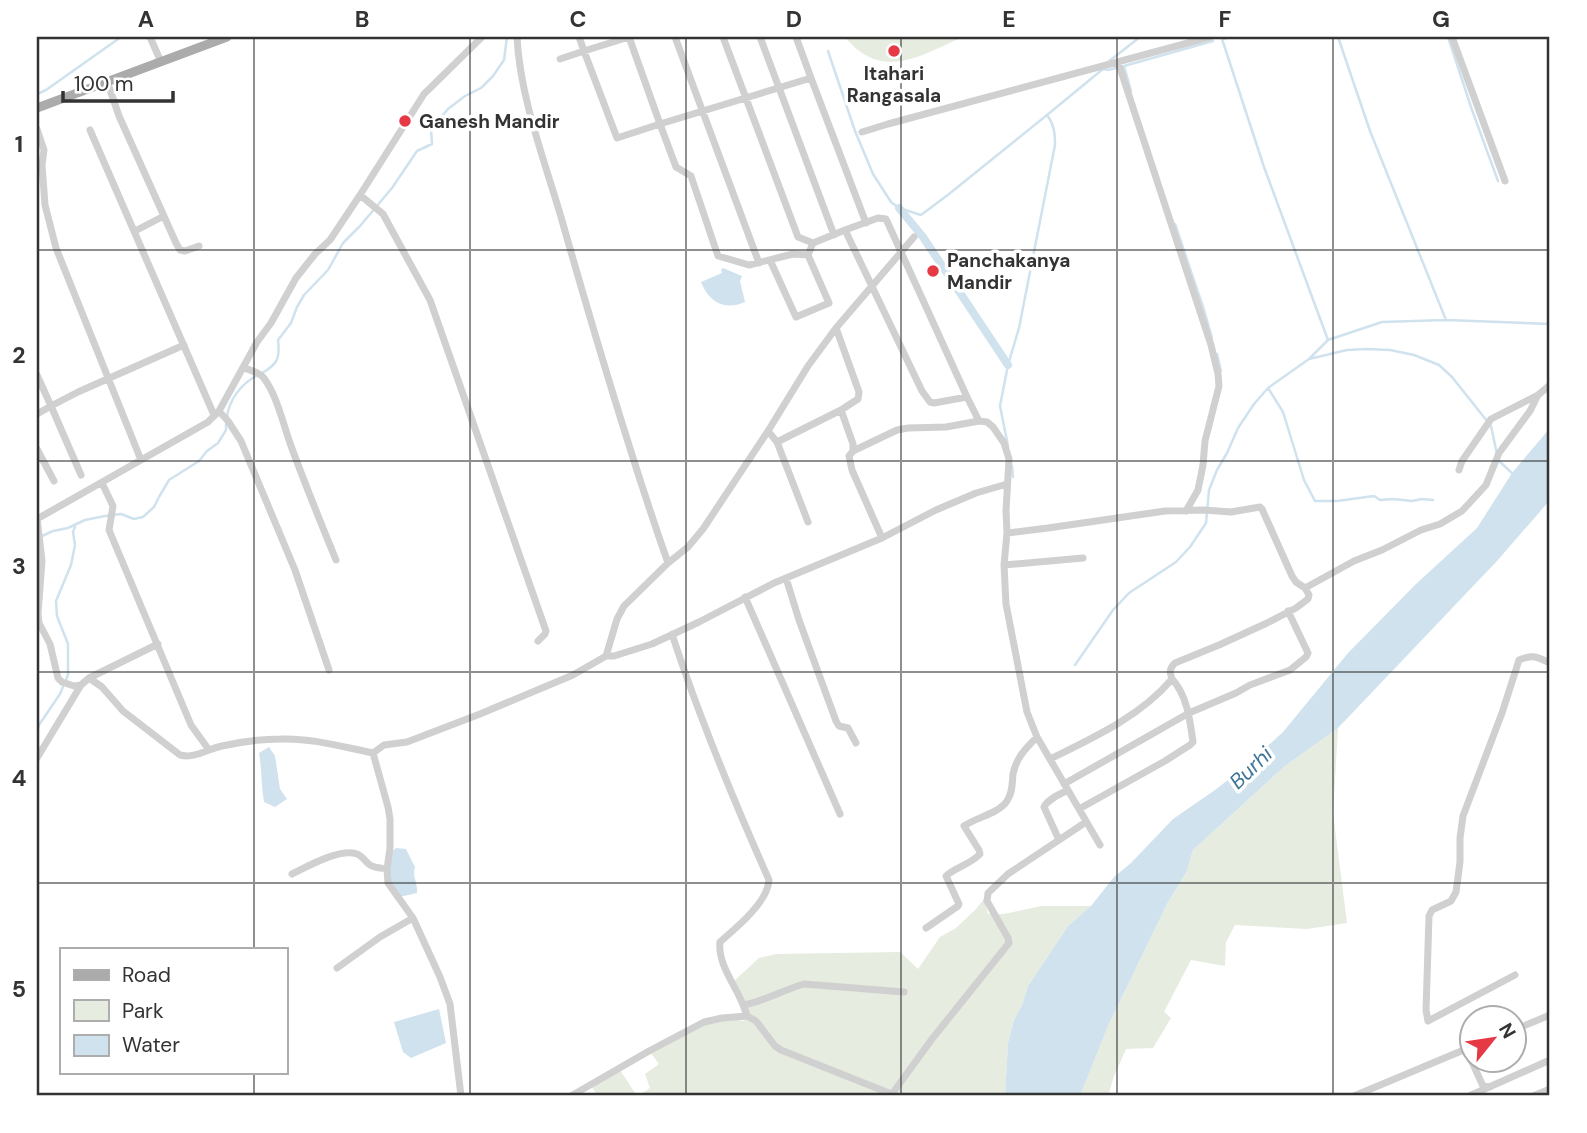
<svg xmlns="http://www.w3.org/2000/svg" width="1587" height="1133" font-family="'DM Sans',sans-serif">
<rect width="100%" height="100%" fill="#fff"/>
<path fill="#e6ecdf" d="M845,37H963C919,56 882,82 845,37Z
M1338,728L1333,813L1347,923L1307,929L1235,925L1226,942L1225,966L1191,960L1164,1012L1171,1018L1153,1048L1126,1049L1114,1076L1108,1096H1080L1108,1026L1167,904L1187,871L1193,850L1285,766Z
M984,899L988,914H1004L1041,906H1091L1068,926L1028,986L1022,1005L1014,1020L1008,1043L1005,1096H886L882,1094L880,1096H638L650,1088L645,1074L659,1064L650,1052C682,1034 705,1014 744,1021L733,982L759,958L776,954L900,952L918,969L940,937L956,928L976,909Z
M620,1070L637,1096H598L591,1086Z"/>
<path fill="#cfe2ee" d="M723,268L742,276L740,281L745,302C724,311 709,302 701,282L722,273L721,270Z
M1550,428V500L1497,561L1338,728L1285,766L1193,850L1187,871L1167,904L1108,1026L1080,1096H1005L1008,1043L1014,1020L1022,1005L1028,986L1068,926L1091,906L1114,877L1131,863L1173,819L1215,790L1246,766L1283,732L1348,653L1416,584L1477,528L1512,473Z
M269,747L275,756L280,789L287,799L275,807L264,802C261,785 262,769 259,753Z
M396,848L406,849L415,867C412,878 418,882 417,893L399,897C386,881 387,873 390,853Z
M439,1009L446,1043L411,1058L403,1052L394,1022Z"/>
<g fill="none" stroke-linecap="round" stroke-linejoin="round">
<path stroke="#cfe2ee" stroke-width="2.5" d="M1232,37L1222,39L1264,167L1328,340
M1338,37L1370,131L1446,320L1550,324
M1448,37L1472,110L1498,181
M828,51L855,131L873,174L891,202L899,208L921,215L949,194L1047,115
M1108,62L1140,37
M1131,91L1124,66L1213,41
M37,94L46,90L121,37
M1175,224L1204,310L1212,338
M1217,354L1221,371
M1310,358L1328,340L1382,322L1446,320
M262,373C278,364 280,358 278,340L291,323L297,307L304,295L328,270L343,243L360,226L392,188L417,151L432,144L431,129L448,109L465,96L481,88L493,76L504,60L507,37
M1268,388L1283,412L1304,480L1315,501H1337L1374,496L1380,500L1393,499L1412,501L1422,499L1433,500
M227,417C229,400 241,384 256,376
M1008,446L1000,406L1008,365L1019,328L1055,145C1055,133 1054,124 1047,115L1103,69L1108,70L1116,68
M1498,460L1514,475
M1012,466L1013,477
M42,536L53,531L68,528L85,520L105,516L121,514L134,519L143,517L154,507L159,497L169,480L199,461L207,451L218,443L226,430V424
M1075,665L1113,610L1129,593L1176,562L1190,547L1206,523L1209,490L1217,470L1227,453L1238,428L1254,404L1268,388L1309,359L1347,350L1366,349L1390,350L1414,355L1439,365L1452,377L1491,426L1497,454
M37,733L39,725L60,694L68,675V644L57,616L56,601L71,565L75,545L73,532L76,524"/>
<path stroke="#cfe2ee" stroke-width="8" d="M899,208L923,237L1008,365"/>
<path stroke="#d0d0d0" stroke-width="7" d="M150,37L161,62
M675,37L759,263
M723,37L798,237L813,243
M760,37L834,235
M796,37L811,78
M1452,37L1505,181
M560,59L584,51L617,138L660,124L629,37L584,51L579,37
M1118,62L1211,345L1218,374L1219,386L1205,441L1203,465L1198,490L1186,511
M107,81L119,116L176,243L180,250L185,251L199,246
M37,129L44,150L42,165L45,205L56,248L141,460
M90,130L214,415
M862,132L888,124L1210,37
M360,195L383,214L430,300L546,631L545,634L538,641
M878,218L886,219L967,397L934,403L930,402L922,391L845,230Z
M845,230L813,243L808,255L793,254L749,265L718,256L691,176L676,167L660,124L811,78L866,223
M135,231L164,216
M770,260L796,317L829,303L808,255
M836,328L859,392L858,399L841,410L853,444V451L849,456L852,470L882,538
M244,368C250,370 258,372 263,377C276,393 283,423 290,443C304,482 320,521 336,560
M37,375L51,406L78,392L184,345
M967,397L979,421L987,422L993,427L1004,443L1009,459L1006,511L1007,533L1004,565L1006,604L1027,712L1037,737L1100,845
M219,411L228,421L241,441L295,570L329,670
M37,414L51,406L81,475
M768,431L777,442L808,522
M777,442L841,410
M37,449L54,481
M853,451L897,430L908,428L946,427L979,421
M1459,470L1462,461L1491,419L1538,395
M102,483L113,506L109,530L191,725L209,750
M37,518L42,561L38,614L39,623L50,644L58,678L62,682L74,686L81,685L89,678L102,687L123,711L180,755C195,759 207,749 222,746C240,742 262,739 281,739C312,738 343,747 373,753
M37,519L208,422L219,411L257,342L271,323L296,278L315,254L330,240L360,195L424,94L482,37
M1007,533L1048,528L1165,511L1204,510L1231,512L1260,507L1262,509L1292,576L1296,582L1305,588
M668,563L688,547L703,529L768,431L808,366L836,328L914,237
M1004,565L1083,558
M786,578L799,620L836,721L839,726L848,728L856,743
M745,597L840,814
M672,634C699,717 733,799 769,880C768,902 736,928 720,942C717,967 741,991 747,1016
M606,656H614L652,644L699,622L774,583L882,538L936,510L976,493L1007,484
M89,678L158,644
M37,758L81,685
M1050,759C1093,738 1141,716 1172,679C1169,671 1170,668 1175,663L1219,645L1267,623L1296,608L1308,599L1309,595L1305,588L1354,561L1382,550L1421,530L1440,524L1462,511L1486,485L1499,453L1530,411L1538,395L1550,385
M1064,784L1189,713L1236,693L1250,685L1290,670L1306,657L1308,653L1288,611
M1079,809L1165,761L1190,745L1193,742C1190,720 1187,695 1172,679
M1059,840L1044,807C1048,799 1060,794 1068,790
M292,874C308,866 340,848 357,854C363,856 365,862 370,865C375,868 381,868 387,869
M926,928L958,906L959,904L946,876C956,867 971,864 980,854L979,850L964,826C977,817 998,814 1007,801C1013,792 1012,783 1013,774C1016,758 1026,748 1037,737
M337,968L380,937L413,918
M1515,975L1428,1021L1426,1010L1429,916L1432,910L1451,901L1456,892L1460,862V838L1463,816L1502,713L1519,660C1533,654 1537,657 1550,663
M744,1005C765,1001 783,990 804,984L904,992
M1514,1030L1550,1015
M892,1094L932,1039L1009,943L1008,938L987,901L988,893L1008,874L1086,822
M461,1096L450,1004L440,977L413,918L388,883L387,869L390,848V819L388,807L373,753L384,745L407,742L480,714L573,675L606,656L617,619L624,606L668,563C628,449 594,333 561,217C544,159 520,97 517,37
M571,1096L649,1051L704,1022L722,1018L747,1016L756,1021L775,1046L781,1050L894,1095
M1354,1096L1466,1049L1483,1086L1490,1087
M1469,1096L1550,1060
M1533,1096L1550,1089"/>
<path stroke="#ababab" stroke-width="9" d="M37,108L227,37"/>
</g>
<path fill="none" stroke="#333" stroke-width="2" stroke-opacity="0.55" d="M254,37V949M470,37V1096M686,37V1096M901,37V1096M1117,37V1096M1333,37V1096M37,250H1550M37,461H1550M37,672H1550M37,883H1550M254,1072V1096"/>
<g fill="#e63946" stroke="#fff" stroke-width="2.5">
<circle cx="894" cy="51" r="7"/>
<circle cx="405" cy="121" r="7"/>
<circle cx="933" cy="271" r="7"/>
</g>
<g text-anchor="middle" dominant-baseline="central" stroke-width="7" stroke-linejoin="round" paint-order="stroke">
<g font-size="19" font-weight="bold" fill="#333" stroke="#fff" text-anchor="start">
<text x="894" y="73" text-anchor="middle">Itahari<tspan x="894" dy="22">Rangasala</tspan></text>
<text x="419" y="121">Ganesh Mandir</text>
<text x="947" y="260">Panchakanya<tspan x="947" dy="22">Mandir</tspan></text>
</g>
<g font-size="21" font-style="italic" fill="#3f7597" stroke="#fff">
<text transform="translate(1251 768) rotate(-44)">Burhi</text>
</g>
</g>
<rect width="1587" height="1133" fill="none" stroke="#ffffff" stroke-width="77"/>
<rect x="60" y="948" width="228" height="126" fill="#ffffff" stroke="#adadad" stroke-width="2"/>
<rect x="74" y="970" width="35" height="10" fill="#ababab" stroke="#adadad" stroke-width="2"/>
<text x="122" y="982" font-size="21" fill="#333333">Road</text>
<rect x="74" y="1000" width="35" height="21" fill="#e6ecdf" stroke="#adadad" stroke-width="2"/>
<text x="122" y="1018" font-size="21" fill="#333333">Park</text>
<rect x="74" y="1035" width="35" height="21" fill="#cfe2ee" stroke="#adadad" stroke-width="2"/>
<text x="122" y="1052" font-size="21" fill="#333333">Water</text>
<g transform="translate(1493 1039) rotate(60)"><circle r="33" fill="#ffffff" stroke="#adadad" stroke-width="2"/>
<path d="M0-5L12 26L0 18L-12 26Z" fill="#e63946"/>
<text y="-10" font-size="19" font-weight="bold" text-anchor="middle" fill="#333333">N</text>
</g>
<path d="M63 91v10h110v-10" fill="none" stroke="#333333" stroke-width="3.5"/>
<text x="74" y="91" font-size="21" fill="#333333" stroke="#ffffff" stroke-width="5" paint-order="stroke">100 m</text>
<rect x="38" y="38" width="1510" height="1056" fill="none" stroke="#333" stroke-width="2.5"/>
<g font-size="23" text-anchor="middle" font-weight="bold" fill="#333">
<text x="146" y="27">A</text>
<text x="362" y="27">B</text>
<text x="578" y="27">C</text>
<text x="794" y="27">D</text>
<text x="1009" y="27">E</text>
<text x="1225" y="27">F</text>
<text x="1441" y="27">G</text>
<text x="19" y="152">1</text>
<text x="19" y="363">2</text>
<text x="19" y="574">3</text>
<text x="19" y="786">4</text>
<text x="19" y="997">5</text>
</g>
</svg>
